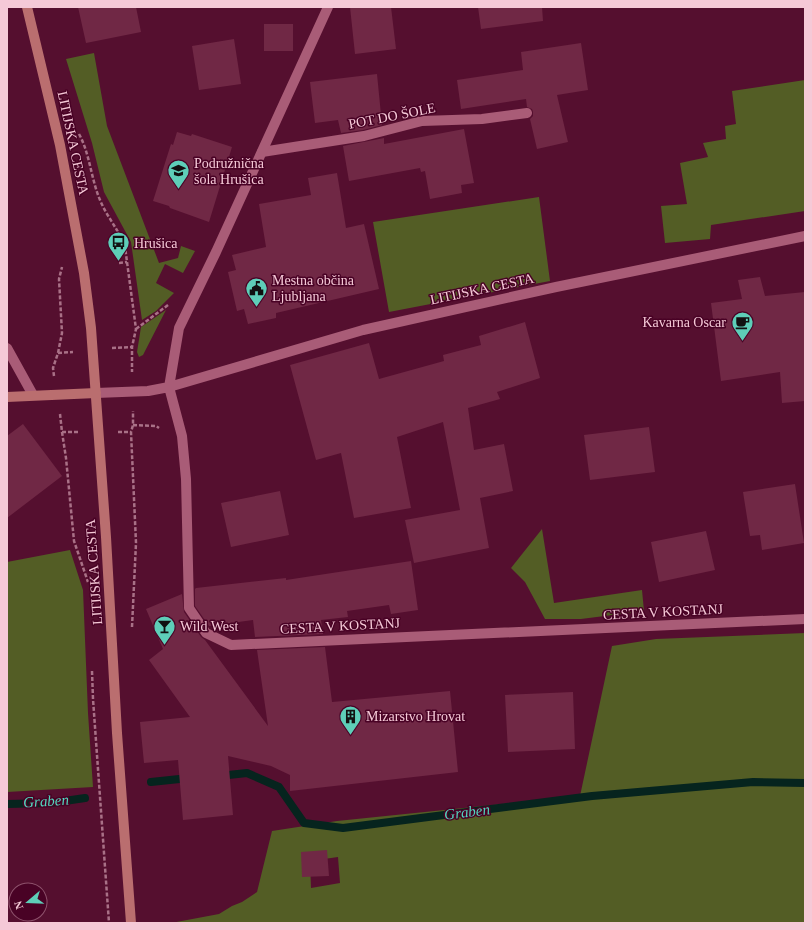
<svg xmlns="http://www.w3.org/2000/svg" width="812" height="930" font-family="'Times New Roman',serif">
<rect width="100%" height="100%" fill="#550f2f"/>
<path fill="#535d25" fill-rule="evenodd" d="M94,53L107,126L159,263L178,258L181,246L195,251L183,273L165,264L156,283L174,293L156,311L142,320L131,242L104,192L92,143L66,59Z
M805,80V211L711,225L710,239L665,243L661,206L687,204L680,163L708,157L703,143L726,139L725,126L736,124L732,91Z
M539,197L550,281L389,312L373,222Z
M166,310L143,355L139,357L137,352L141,327Z
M542,529L554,603L642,590L644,611L581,619H545L525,582L511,568Z
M70,550L83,590L88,713L93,787L7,792V562Z
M805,633V923H171L219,914L232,906L242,902L257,892L272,831L337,821L580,796L612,646L656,639ZM338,857L340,883L311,888L310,861Z"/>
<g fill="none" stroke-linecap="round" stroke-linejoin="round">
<path stroke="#06241e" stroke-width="8" d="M219,776L247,773L279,787L304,823L343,828L592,796L753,782L805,783
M151,782L189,778
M7,804L51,803L85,798"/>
</g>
<path fill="#702845" d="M78,7H136L141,32L86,43Z
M350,7H391L396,49L355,54Z
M478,7H542L543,21L481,29Z
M264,24H293V51H264Z
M234,39L241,84L199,90L192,46Z
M581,43L588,90L557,95L568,142L537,149L530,119L533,116V112L532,109L527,107L526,99L461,109L457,80L523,70L521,52Z
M377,74L382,125L363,130L341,133L338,120L315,123L310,82Z
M464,129L474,183L461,185L462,193L430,199L425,171L421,172L420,168L349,181L343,146L384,138V144Z
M177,132L191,136L192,134L232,147L209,222L170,208L169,206L153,201L171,144L173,145Z
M337,173L346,228L364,224L379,289L276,313V318L248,324L244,309L237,311L228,272L236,270L232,255L266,247L259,204L311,195L308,178Z
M760,277L765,296L805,292V401L782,403L780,372L721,381L711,303L742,299L738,280Z
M525,322L540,378L497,392L500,399L468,408L474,450L504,444L513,491L480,498L489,548L414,563L405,520L460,510L443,422L397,437L411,508L354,518L341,453L316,460L290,365L369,343L379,379L444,361L443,355L481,345L479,336Z
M23,424L62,476L7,518V436Z
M649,427L655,472L590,480L584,435Z
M795,484L804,543L762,550L760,535L750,536L743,492Z
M280,491L289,535L231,547L221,503Z
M706,531L715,570L659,582L651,542Z
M411,561L418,610L391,614L389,605L347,611L348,617L321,620L323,634L255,637L253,620L209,626L195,606V589L196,588L286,578V580Z
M182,594L184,612L201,637L205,640L268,726L257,650L325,647L332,702L450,691L458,772L290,791V775L271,766L228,756L233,815L183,820L178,760L144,763L140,722L190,717L149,660L163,649L146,609Z
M573,692L575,749L508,752L505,695Z
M327,850L329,876L302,877L301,852Z"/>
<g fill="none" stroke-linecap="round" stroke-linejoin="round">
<path stroke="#a97187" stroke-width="2.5" stroke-dasharray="4 2" stroke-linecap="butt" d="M79,134C90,154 91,179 100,200C107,217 119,230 125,247L136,329L132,347V372
M119,263L127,262
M136,329L168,305
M112,348L132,347
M58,353L73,352
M54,376L53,368L58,353L62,333L59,279L62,267
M60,414L62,432L66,458L74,541L88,582
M133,425L156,426L159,428
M62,432H79
M118,432H131
M132,627L136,543L131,432L133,425V411
M92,671L93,699L109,923"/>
<path stroke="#a95c77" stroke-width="10" d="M262,152L364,136L422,121L482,119L527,113"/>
<path stroke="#a95c77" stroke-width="10" d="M328,7L216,252L179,328L169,387L182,436L186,479L189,608L206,633L231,645L805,619
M7,348L33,395
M96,393L148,391L169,387L363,330L556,287L805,236"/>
<path stroke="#ba6e6f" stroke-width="10" d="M27,7L60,145L84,273L91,328L106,537L117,733L131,923
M7,397L96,393"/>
</g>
<defs>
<symbol id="school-pin" viewBox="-11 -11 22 30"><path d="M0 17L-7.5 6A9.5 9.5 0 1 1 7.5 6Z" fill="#5eceb8" stroke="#490225"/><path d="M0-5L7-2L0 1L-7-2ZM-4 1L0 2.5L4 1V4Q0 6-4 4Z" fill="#111"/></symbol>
<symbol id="bus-pin" viewBox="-11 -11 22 30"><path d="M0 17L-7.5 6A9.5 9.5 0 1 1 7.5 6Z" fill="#5eceb8" stroke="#490225"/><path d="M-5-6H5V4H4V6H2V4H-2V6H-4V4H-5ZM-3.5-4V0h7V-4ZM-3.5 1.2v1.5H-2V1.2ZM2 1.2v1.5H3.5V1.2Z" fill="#111"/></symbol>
<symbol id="civic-pin" viewBox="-11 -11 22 30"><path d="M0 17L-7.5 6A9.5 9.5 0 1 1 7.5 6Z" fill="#5eceb8" stroke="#490225"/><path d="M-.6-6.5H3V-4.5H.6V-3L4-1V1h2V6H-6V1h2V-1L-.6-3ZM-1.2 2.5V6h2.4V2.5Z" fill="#111"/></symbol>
<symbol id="cafe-pin" viewBox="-11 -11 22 30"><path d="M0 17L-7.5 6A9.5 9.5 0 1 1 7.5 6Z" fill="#5eceb8" stroke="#490225"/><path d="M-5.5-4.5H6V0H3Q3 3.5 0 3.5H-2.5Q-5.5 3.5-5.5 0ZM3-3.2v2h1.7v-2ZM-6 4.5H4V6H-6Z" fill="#111"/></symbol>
<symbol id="bar-pin" viewBox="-11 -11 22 30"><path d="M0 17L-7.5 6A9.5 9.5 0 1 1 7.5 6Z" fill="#5eceb8" stroke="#490225"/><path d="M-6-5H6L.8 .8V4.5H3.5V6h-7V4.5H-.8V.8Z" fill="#111"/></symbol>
<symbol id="building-pin" viewBox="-11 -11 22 30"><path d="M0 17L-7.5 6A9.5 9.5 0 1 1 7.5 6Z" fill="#5eceb8" stroke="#490225"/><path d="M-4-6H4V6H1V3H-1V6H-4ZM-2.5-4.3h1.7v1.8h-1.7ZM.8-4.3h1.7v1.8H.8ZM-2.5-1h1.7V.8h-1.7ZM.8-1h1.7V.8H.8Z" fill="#111"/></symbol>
</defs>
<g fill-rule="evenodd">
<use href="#school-pin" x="166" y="158" width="25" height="34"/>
<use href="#bus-pin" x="106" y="230" width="25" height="34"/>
<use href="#civic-pin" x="244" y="276" width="25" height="34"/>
<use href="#cafe-pin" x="730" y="310" width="25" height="34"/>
<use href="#bar-pin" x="152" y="614" width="25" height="34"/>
<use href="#building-pin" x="338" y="704" width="25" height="34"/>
</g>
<g text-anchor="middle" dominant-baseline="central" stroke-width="3" stroke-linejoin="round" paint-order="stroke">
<g font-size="14" fill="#f5c9d7" stroke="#490225">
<text transform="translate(392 116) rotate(-11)">POT DO ŠOLE</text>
<text transform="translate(73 143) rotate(78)">LITIJSKA CESTA</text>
<text transform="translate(482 289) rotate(-12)">LITIJSKA CESTA</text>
<text transform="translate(94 572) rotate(-94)">LITIJSKA CESTA</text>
<text transform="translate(663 612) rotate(-3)">CESTA V KOSTANJ</text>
<text transform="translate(340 626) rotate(-3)">CESTA V KOSTANJ</text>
</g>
<g font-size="14" fill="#f5c9d7" stroke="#490225" text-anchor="start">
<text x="194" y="163">Podružnična<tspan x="194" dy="16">šola Hrušica</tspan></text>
<text x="134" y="243">Hrušica</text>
<text x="272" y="280">Mestna občina<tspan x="272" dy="16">Ljubljana</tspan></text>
<text x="726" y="322" text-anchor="end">Kavarna Oscar</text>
<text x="180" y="626">Wild West</text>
<text x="366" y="716">Mizarstvo Hrovat</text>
</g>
<g font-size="15" font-style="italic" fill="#52d8bf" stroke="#490225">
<text transform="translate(46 801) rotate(-4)">Graben</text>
<text transform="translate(467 812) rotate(-7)">Graben</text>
</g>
</g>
<rect width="812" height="930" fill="none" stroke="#f5c9d7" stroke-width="16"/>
<g transform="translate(28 902) rotate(251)"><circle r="19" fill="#490225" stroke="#8e526c"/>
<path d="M0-3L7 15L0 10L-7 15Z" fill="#5eceb8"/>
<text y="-6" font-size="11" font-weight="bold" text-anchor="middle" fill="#f5c9d7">N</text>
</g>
</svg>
